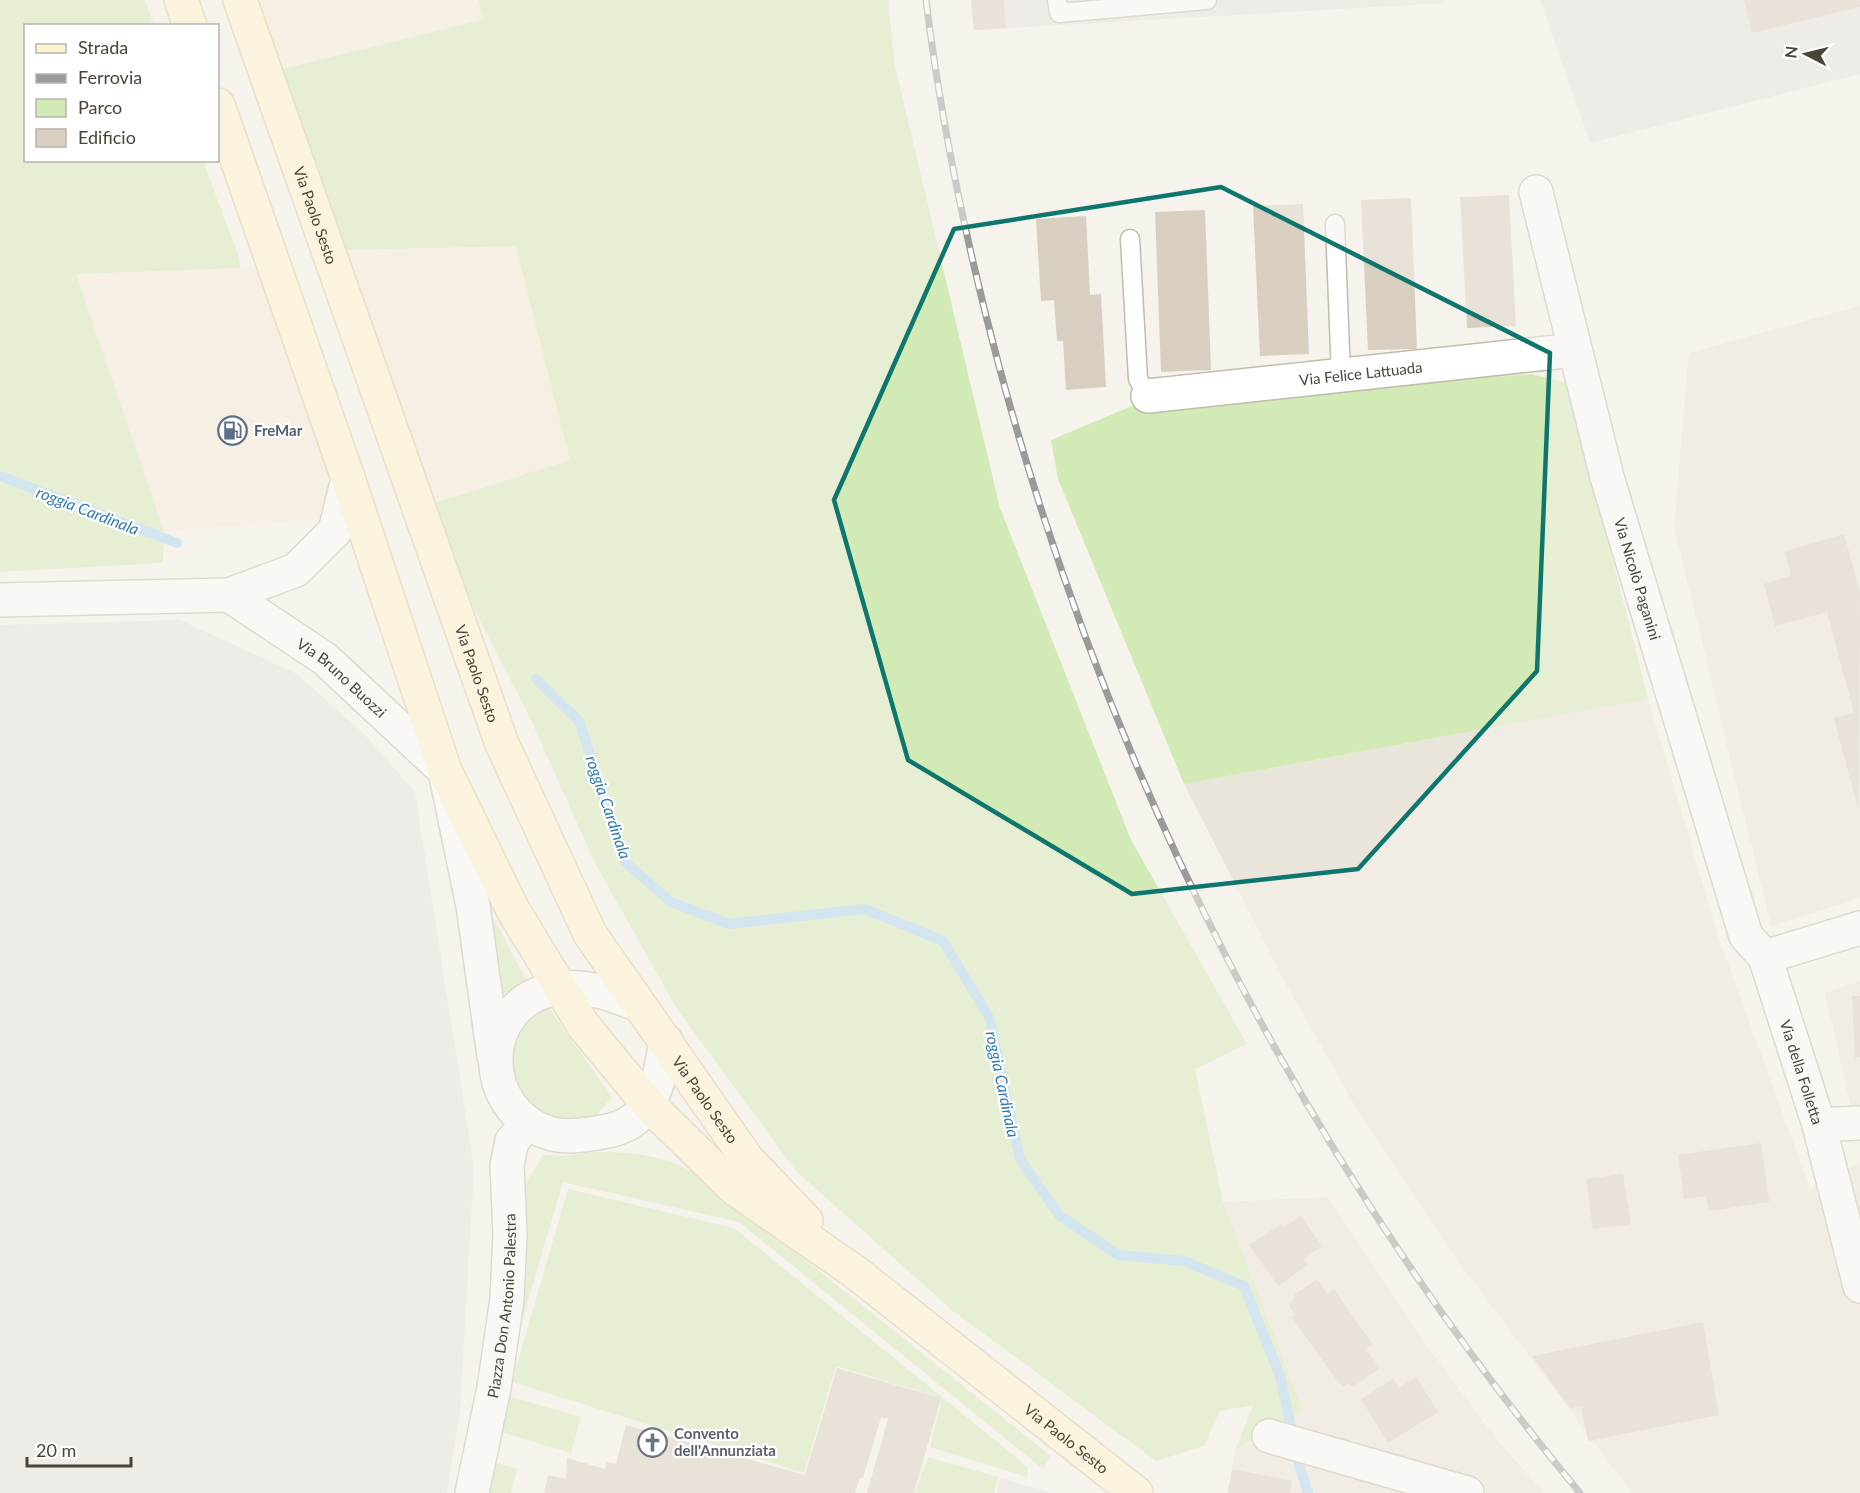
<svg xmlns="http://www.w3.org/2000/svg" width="1860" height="1493" font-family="Lato,sans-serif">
<rect width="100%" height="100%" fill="#f6f3ec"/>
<path fill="#eae5da" d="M1860,306V898L1771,926L1674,527L1689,353Z
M1648,699L1719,939L1810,1189L1860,1162V1493H1632L1464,1269L1359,1113L1286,984L1184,784Z
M1860,981V1146L1825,993Z
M1327,1197L1425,1343L1498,1441L1544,1493H1227L1236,1449L1303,1411L1223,1202Z"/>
<path fill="#f7ead8" d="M255,0H478L485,19L279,70Z
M516,246L570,460L432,504L342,250Z
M264,267L338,480L328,518L164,531L76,274Z"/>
<path fill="#e6e2dd" d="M971,0H1443L1445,3L974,30Z
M1540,0H1860V74L1590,143Z
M180,620L297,674L366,736L415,792L474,1168L460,1410L447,1493H0V625Z"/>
<path fill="#d2eab5" d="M0,0H145L154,25L26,26V160L203,161L238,254L240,268L76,274L164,531L163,563L0,572Z
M478,0H888L895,66L1000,508L1131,840L1247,1044L1195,1069L1223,1202L1303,1411L1236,1449L1253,1405L1220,1411L1204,1446L1156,1461L953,1311L796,1171L677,1009L595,863L530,718L471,603L432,504L570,460L516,246L342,250L279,70L484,19Z
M1531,374L1568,383L1648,699L1184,784L1058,479L1051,440L1132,406Z
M487,905L526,980L499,997Z
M548,1007L612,1097L594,1118L568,1125L542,1120L507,1079C512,1039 511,1028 548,1007Z
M595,1152C637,1152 664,1155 700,1176L1051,1456L1043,1469L739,1222L563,1182L511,1359L518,1213L526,1183L543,1155L563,1156Z
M568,1189L734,1228L1028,1467L1027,1477L930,1447L942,1398L836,1366L804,1473L512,1382Z
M508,1396L581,1417L571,1453L498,1431Z
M928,1457L998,1477L994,1493H915Z
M492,1461L517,1469L511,1493H486Z"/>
<path fill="#e5e3e0" d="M1001,1478L1052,1493H997Z"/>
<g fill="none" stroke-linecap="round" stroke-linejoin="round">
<path stroke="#a9d4f2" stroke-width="10" d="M0,476L177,543
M536,679L579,721L625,862L671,902L729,924L865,909L943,941L989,1017L1020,1159L1059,1215L1118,1255L1184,1261L1244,1286L1280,1376L1300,1468L1308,1493"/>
</g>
<path fill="#d8cfc1" d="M971,0H1004L1006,28L974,30Z
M1744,0H1860V7L1752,33Z
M1509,195L1516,326L1467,328L1460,197Z
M1411,198L1417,349L1368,350L1361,200Z
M1303,204L1309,354L1260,356L1253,206Z
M1205,210L1211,370L1161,372L1155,212Z
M1086,216L1090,295L1101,294L1106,387L1066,390L1063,341H1057L1054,300L1041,301L1036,219Z
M1844,534L1860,592L1859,812L1834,718L1854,713L1827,612L1775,626L1764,584L1791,576L1785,551Z
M1852,996H1860V1057L1855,1058Z
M1761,1143L1769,1202L1709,1211L1706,1196L1684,1199L1678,1155Z
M1623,1174L1631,1224L1593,1229L1586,1179Z
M1301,1216L1322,1246L1304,1258L1308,1265L1278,1286L1249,1245L1281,1224L1283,1228Z
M1317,1279L1327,1293L1334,1289L1373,1345L1366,1349L1380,1368L1353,1387L1349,1383L1343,1387L1332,1374L1292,1317L1295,1315L1288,1304L1295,1298L1294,1295Z
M1703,1322L1719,1415L1588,1441L1581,1407L1570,1408L1532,1356Z
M837,1368L941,1398L914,1493H867L888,1419L881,1417L863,1478H860L855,1493H544L548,1475L566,1479L567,1458L605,1469L606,1462L616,1464L626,1425L805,1475Z
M1416,1377L1438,1412L1388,1443L1361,1399L1393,1379L1399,1388Z
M1232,1469L1292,1481L1290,1493H1228Z"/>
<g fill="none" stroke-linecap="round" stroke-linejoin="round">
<defs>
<path id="lane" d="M1057,0L1059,13L1207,0
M1335,224L1341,376
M1130,239L1138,379L1148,396"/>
<g id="street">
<path id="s1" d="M1536,192L1607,477L1746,936L1765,957"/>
<path id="s2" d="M1148,396L1575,350"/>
<path id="s3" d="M229,595L325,659L445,771L473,906L494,1056"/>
<path d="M0,600L229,595L296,570L335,531L348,478"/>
<path id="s4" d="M1860,928L1765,957L1819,1125L1860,1286"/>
<path d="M639,1005C613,995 588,985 559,988C477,1000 475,1112 552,1134C568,1138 586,1135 602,1132C653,1125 659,1083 666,1041"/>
<path d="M1819,1125L1860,1123"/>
<path d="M1269,1436L1467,1493"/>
<path id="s5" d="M472,1493L494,1388L507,1299L510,1234L507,1165L512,1141L528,1123"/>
</g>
<g id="secondary">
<path d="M181,0L190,26"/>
<path id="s6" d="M240,0L502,744L590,934L747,1159L806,1221"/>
<path id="s7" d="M218,105L348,478L445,771L513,910L583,1025L649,1105L734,1188L855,1272L1136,1493"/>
</g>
</defs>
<use href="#lane" stroke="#c2bbae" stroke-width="21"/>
<use href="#street" stroke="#c2bbae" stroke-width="36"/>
<use href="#secondary" stroke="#d6c79b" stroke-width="36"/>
<use href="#lane" stroke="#fff" stroke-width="18"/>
<use href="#street" stroke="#fff" stroke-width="33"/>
<use href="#secondary" stroke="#fff3cd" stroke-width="33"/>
<defs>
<path id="rail" d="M926,0C941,123 967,246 999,366C1110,780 1306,1163 1580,1493"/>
</defs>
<use href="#rail" stroke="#9a9a9a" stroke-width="7"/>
<use href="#rail" stroke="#fff" stroke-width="4.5" stroke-dasharray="14" stroke-linecap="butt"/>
</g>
<path d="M0 0H1860V1493H0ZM1221,187L1550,353L1537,671L1358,869L1132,894L908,760L834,500L954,229Z" fill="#f6f3ec" fill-opacity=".55" fill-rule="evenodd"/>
<path fill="none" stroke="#0f766e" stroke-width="4.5" stroke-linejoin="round" d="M1221,187L1550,353L1537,671L1358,869L1132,894L908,760L834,500L954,229Z"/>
<defs>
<symbol id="fuel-ring" viewBox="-11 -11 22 22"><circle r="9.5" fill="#fff" stroke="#5c6f8a" stroke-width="1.5"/><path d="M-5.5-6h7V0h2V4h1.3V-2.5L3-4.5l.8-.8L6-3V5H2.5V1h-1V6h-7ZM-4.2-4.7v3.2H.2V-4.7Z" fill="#5c6f8a"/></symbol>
<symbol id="church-ring" viewBox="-11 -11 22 22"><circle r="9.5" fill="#fff" stroke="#6b7280" stroke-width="1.5"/><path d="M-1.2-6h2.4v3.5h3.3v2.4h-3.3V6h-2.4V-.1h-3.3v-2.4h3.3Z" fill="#6b7280"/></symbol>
</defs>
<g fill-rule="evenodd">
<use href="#fuel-ring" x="216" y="414" width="33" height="33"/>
<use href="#church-ring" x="636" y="1426" width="33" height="33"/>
</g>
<g text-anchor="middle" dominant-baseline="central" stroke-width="4.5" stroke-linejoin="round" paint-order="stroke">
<g font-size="15" fill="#4b4439" stroke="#fff">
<text stroke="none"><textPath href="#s6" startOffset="228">Via Paolo Sesto</textPath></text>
<text stroke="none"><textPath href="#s2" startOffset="214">Via Felice Lattuada</textPath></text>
<text stroke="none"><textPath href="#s1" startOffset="400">Via Nicolò Paganini</textPath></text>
<text stroke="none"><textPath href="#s6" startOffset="714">Via Paolo Sesto</textPath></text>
<text stroke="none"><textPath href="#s3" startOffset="140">Via Bruno Buozzi</textPath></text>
<text stroke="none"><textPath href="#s4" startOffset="220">Via della Folletta</textPath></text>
<text stroke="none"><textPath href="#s6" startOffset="1200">Via Paolo Sesto</textPath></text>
<text stroke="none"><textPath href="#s5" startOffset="190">Piazza Don Antonio Palestra</textPath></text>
<text stroke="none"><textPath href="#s7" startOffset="1632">Via Paolo Sesto</textPath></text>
</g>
<g font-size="15" font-weight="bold" fill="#4e5e75" stroke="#fff" text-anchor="start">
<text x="254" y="430">FreMar</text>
</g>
<g font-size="15" font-weight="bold" fill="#5b616d" stroke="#fff" text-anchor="start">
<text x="674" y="1433">Convento<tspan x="674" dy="17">dell'Annunziata</tspan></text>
</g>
<g font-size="16" font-style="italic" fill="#2e7ab2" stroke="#fff">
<text transform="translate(88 510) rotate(21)">roggia Cardinala</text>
<text transform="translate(609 807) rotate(71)">roggia Cardinala</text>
<text transform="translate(1003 1084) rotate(78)">roggia Cardinala</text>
</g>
</g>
<rect x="24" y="24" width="195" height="138" fill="#ffffff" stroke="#b7b4b0" stroke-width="1.5"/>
<rect x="36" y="44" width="30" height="9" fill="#fff3cd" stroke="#b7b4b0" stroke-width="1.5"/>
<text x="78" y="54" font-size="18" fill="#4b4439">Strada</text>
<rect x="36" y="74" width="30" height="9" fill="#9a9a9a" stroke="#b7b4b0" stroke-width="1.5"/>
<text x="78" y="84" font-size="18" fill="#4b4439">Ferrovia</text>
<rect x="36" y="99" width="30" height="18" fill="#d2eab5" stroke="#b7b4b0" stroke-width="1.5"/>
<text x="78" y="114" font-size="18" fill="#4b4439">Parco</text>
<rect x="36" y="129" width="30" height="18" fill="#d8cfc1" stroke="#b7b4b0" stroke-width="1.5"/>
<text x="78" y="144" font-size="18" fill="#4b4439">Edificio</text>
<g transform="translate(1806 54) rotate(277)" stroke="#ffffff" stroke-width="4.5" paint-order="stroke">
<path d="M0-4.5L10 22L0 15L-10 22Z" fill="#4b4439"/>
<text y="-9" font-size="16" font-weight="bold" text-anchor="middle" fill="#4b4439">N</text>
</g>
<path d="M27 1457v9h104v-9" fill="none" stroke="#4b4439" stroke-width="3"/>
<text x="36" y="1457" font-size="18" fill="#4b4439" stroke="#ffffff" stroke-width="4.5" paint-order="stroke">20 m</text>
</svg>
